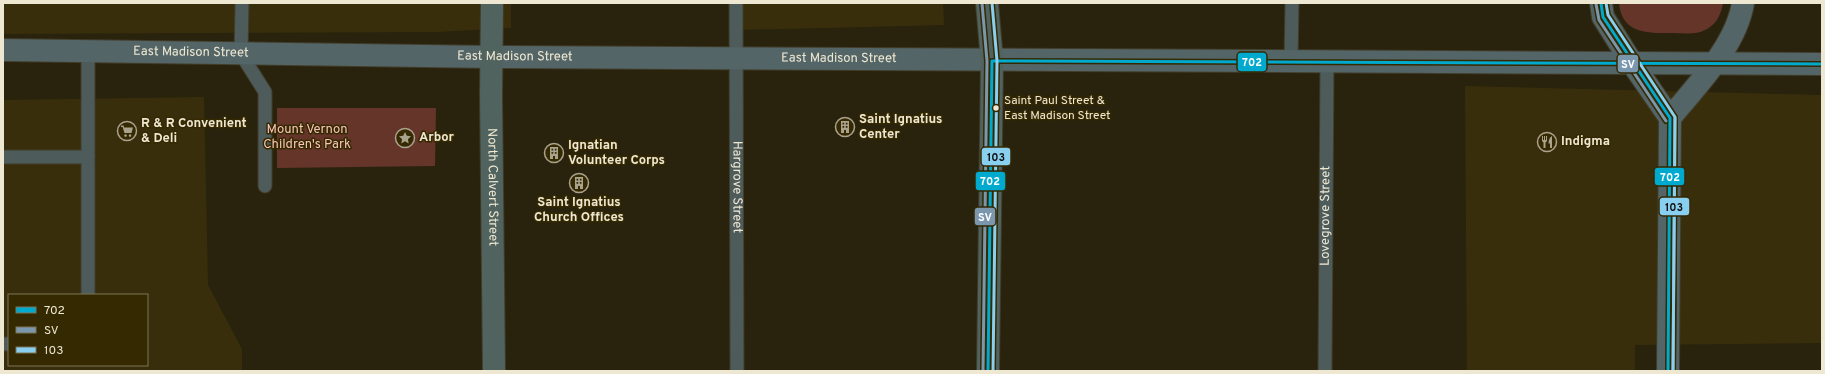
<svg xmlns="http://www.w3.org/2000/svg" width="1825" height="374" font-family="Overpass,sans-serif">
<rect width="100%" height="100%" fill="#29230d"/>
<path fill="#392e0c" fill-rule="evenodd" d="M3,3H511V28L437,32L3,34Z
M738,3H943L944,25L738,30Z
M1465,86L1822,95V343L1635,345V371H1467Z
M204,97L208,285L242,349V371H3V100ZM9,295H147V365H9Z"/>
<path fill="#65352a" d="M1619,3H1723C1721,15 1716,25 1705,30C1696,35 1684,33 1674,33C1649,33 1622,35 1619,3Z
M277,108H436L435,166L277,168Z"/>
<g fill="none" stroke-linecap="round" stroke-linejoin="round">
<defs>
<g id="lane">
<path d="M242,3L241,54L265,92V186"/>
<path id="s1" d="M736,3L737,371"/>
<path d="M88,52V295"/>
<path d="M1291,61L1292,3"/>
<path d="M3,157H88"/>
<path d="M3,344H9"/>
<path id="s2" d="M1325,371L1327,61"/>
</g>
<g id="secondary">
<path d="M1601,3L1603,17L1632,63L1670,118"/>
<path id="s3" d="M3,50L492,57L1822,64"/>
<path d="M1670,118C1697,85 1736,46 1743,3"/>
<path d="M1668,371L1670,118"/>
</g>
<g id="primary">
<path id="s4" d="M492,3L491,95L494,371"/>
<path d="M987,3L992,61L988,371"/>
</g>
</defs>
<use href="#lane" stroke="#423d2b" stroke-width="15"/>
<use href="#secondary" stroke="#423d2b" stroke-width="24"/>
<use href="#primary" stroke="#423d2b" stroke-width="24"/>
<use href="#lane" stroke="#4d5b5b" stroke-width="13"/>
<use href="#secondary" stroke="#536566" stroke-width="22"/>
<use href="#primary" stroke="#50635f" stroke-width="22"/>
<defs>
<path id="bus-1" d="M1601,3L1603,17L1670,118L1668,371
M988,371L992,61L1822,64"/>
<path id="bus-2" d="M982,3L987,61L983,371
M1596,4L1599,20L1666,121
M1673,371L1675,118"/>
<path id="bus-3" d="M992,3L997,61L993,371
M1606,3L1608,15L1675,117L1673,371"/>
</defs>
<use href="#bus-1" stroke="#352901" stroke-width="6"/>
<use href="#bus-2" stroke="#352901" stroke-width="6"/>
<use href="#bus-3" stroke="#352901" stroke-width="6"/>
<use href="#bus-1" stroke="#00a9ce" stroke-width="3"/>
<use href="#bus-2" stroke="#7b97ae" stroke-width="3"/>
<use href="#bus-3" stroke="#89cff0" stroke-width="3"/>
</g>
<defs>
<symbol id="building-ring" viewBox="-11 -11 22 22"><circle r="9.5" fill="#352901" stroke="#a9a28d" stroke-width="1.5"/><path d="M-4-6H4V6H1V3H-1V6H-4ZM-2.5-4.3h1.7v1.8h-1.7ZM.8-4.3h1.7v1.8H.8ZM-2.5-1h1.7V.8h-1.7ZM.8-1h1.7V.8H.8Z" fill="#a9a28d"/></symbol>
<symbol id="supermarket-ring" viewBox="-11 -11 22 22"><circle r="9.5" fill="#352901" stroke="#a9a28d" stroke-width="1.5"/><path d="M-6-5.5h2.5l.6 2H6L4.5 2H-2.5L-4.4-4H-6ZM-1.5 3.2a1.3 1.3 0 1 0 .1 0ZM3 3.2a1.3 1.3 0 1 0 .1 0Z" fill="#a9a28d"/></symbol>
<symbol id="sight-ring" viewBox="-11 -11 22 22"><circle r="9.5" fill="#352901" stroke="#a9a28d" stroke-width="1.5"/><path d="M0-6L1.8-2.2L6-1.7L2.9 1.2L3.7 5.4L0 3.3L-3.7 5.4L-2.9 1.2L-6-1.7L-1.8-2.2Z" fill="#a9a28d"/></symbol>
<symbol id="restaurant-ring" viewBox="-11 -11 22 22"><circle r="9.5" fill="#352901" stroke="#a9a28d" stroke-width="1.5"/><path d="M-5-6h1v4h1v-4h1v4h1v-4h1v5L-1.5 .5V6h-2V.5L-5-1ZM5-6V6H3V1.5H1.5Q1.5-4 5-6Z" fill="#a9a28d"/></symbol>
</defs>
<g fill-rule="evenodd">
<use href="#building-ring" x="834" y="116" width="22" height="22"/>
<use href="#supermarket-ring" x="116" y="120" width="22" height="22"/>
<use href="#sight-ring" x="394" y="127" width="22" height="22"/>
<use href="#restaurant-ring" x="1536" y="131" width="22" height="22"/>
<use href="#building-ring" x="543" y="142" width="22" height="22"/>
<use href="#building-ring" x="568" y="172" width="22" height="22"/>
</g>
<circle fill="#eee7d2" stroke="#352901" stroke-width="1.5" cx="996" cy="108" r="3.5"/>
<g text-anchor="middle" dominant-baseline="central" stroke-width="3" stroke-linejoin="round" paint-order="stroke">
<g font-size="12" fill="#eee7d2" stroke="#352901" text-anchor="start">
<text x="1004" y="101">Saint Paul Street &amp;<tspan x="1004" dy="15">East Madison Street</tspan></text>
</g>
<g font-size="13" fill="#eee7d2" stroke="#352901">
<text stroke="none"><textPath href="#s3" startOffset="188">East Madison Street</textPath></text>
<text stroke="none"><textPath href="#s3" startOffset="512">East Madison Street</textPath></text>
<text stroke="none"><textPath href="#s3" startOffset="836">East Madison Street</textPath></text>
<text stroke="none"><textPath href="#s4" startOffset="184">North Calvert Street</textPath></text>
<text stroke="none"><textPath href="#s1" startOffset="184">Hargrove Street</textPath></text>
<text stroke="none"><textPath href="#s2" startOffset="155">Lovegrove Street</textPath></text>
</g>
<g font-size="13" font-weight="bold" fill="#eee7d2" stroke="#352901" text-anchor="start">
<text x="859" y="120">Saint Ignatius<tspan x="859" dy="15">Center</tspan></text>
<text x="141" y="124">R &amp; R Convenient<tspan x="141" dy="15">&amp; Deli</tspan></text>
<text x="419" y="138">Arbor</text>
<text x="1561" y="142">Indigma</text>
<text x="568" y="146">Ignatian<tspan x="568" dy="15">Volunteer Corps</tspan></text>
<text x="579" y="203" text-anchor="middle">Saint Ignatius<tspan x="579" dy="15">Church Offices</tspan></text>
</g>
<g font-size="13" fill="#fbc5ba" stroke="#352901">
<text x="307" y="130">Mount Vernon<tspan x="307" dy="15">Children's Park</tspan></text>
</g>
</g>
<g stroke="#352901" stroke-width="1.5">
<rect x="1237" y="52" width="30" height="20" rx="4" fill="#00a9ce"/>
<rect x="1617" y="54" width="22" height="19" rx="4" fill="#7b97ae"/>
<rect x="981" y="147" width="30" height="19" rx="4" fill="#89cff0"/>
<rect x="1654" y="167" width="31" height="19" rx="4" fill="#00a9ce"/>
<rect x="975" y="171" width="31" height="20" rx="4" fill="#00a9ce"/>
<rect x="1659" y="197" width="31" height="19" rx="4" fill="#89cff0"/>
<rect x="974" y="207" width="22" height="19" rx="4" fill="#7b97ae"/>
</g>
<g font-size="11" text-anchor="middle" font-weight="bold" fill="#fff">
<text x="1252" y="66">702</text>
<text x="1628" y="68">SV</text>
<text x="1670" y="181">702</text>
<text x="990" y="185">702</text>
<text x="985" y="221">SV</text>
</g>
<g font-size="11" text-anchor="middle" font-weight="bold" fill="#111">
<text x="996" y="161">103</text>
<text x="1674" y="211">103</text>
</g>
<rect width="1825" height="374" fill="none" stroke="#eee7d2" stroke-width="8"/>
<rect x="8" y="294" width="140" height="72" fill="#352901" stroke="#7f7555"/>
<rect x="16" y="307" width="20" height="6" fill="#00a9ce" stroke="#7f7555"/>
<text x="44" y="314" font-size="12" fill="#eee7d2">702</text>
<rect x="16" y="327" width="20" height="6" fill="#7b97ae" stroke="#7f7555"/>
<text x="44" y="334" font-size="12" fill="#eee7d2">SV</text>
<rect x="16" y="347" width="20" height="6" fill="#89cff0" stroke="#7f7555"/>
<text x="44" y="354" font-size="12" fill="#eee7d2">103</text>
</svg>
